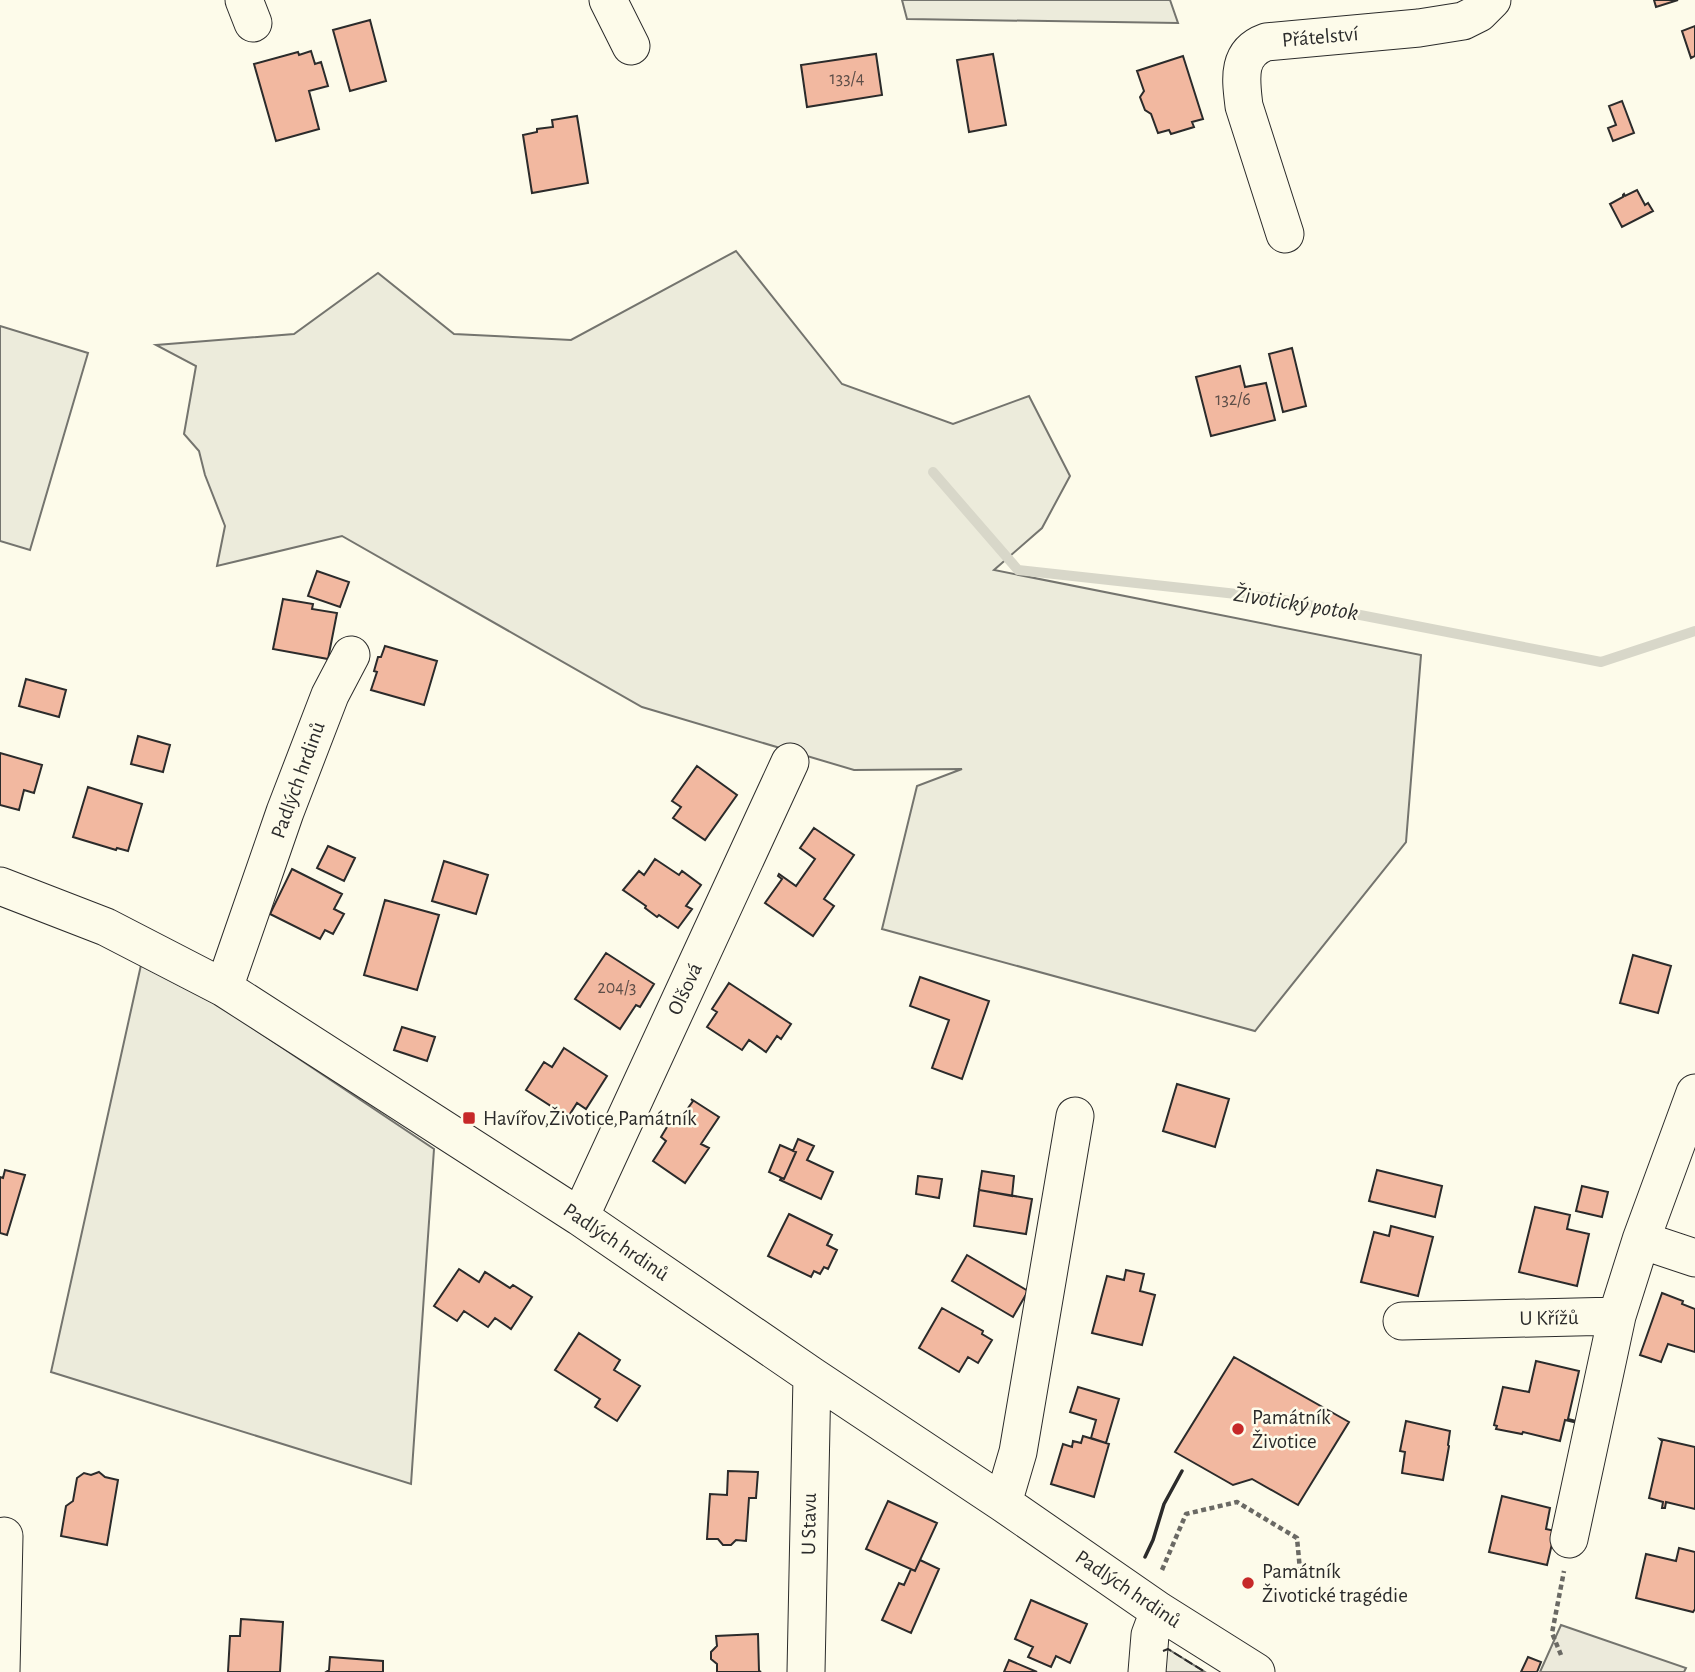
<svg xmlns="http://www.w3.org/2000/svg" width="1695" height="1672" font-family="'Alegreya Sans',sans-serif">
<rect width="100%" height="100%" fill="#fdfbea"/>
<path fill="#ecebdb" stroke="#74746e" stroke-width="2" d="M902,0H1170L1178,23L907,19Z
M736,251L842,384L953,424L1029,396L1070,476L1042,528L994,570L1421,655L1406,842L1255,1031L882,929L917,786L962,769L854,770L642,707L342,536L217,566L225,526L205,475L199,451L184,434L196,366L156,345L294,334L378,273L454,334L571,340Z
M0,326L88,353L30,550L0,541Z
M141,965L220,1006L434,1149L411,1484L51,1372Z
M1168,1649L1205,1672H1157V1654Z"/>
<path fill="#eceadb" stroke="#74746e" stroke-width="2" d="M1561,1625L1686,1668L1684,1672H1540Z"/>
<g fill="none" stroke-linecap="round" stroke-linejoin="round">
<path stroke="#d8d7c9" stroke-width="10" d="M933,472L1018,570L1273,598L1601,662L1695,631"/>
</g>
<path fill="#f2b8a0" stroke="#2b2b2b" stroke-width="2" d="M1654,0H1678L1656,7Z
M370,20L386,81L350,91L333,30Z
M1695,26V56L1691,58L1682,31Z
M311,51L315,64L321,62L328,86L309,91L319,129L276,141L254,64L298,52L299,55Z
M876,54L882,95L807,107L801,65Z
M993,54L1006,125L969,132L957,60Z
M1183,56L1203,119L1192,122L1194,127L1171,134L1169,130L1158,133L1151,114L1145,110L1140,97L1144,91L1137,71Z
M1622,101L1634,133L1613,141L1608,128L1616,125L1609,106Z
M577,116L588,183L532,193L523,135L537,132V129L553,127L552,120Z
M1637,190L1645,205L1648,203L1653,211L1622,227L1610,204L1623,197V195L1624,194L1625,196Z
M1292,348L1306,406L1283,412L1269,354Z
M1240,366L1245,387L1266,383L1275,420L1211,436L1196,377Z
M317,571L349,582L340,607L308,596Z
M283,599L313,604L312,609L337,613L328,659L273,649Z
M385,646L437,661L424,705L371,690L377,672L374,671L378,657H381Z
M26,679L66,690L59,717L19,706Z
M138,736L170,745L163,772L131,764Z
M0,753L42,765L34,793L24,790L19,810L0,805Z
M697,766L737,795L705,840L673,818L681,807L672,801Z
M88,787L142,804L128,851L117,848L116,850L73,837Z
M814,828L854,855L824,899L834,906L813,936L765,903L782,879L778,876L779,874L796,886L815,859L800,848Z
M328,846L355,858L344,881L317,868Z
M655,859L679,875L682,871L701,885L686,906L692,909L678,928L659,915L657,917L645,908L646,906L623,890L639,871L644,875Z
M444,861L488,875L476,914L432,901Z
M292,869L342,894L334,909L344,914L333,934L325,930L320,939L270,914Z
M385,900L439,915L417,990L364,975Z
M606,953L654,984L640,1007L636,1005L620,1029L575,999Z
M1633,955L1671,966L1658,1013L1620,1003Z
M920,977L989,1001L962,1079L932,1068L949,1020L910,1006Z
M729,983L791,1024L781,1039L777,1036L766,1052L749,1040L742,1050L707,1027L717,1012L712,1009Z
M402,1027L435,1037L427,1061L394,1050Z
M564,1048L607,1076L586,1109L577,1103L568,1117L526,1090L544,1062L552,1067Z
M1177,1084L1229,1099L1215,1147L1163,1131Z
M691,1099L719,1117L701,1144L709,1148L685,1183L653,1161L666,1141L661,1137L670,1122L674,1125L681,1114L683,1115L693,1101Z
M798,1139L814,1146L807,1160L833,1172L821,1199L780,1180L781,1178L784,1179L796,1152L793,1151Z
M780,1145L796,1152L784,1179L769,1172Z
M5,1170L25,1175L7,1235L0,1233V1177L3,1178Z
M1377,1170L1442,1186L1435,1217L1369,1201Z
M982,1171L1014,1176L1012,1196L979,1190Z
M918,1176L942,1179L939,1198L916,1194Z
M1582,1186L1608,1192L1602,1217L1576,1211Z
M979,1190L1032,1199L1026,1234L974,1226Z
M1535,1207L1570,1215L1567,1229L1589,1234L1577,1286L1519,1272Z
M789,1214L832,1235L827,1245L837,1250L828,1269L824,1267L820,1274L814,1271L811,1277L768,1256Z
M1391,1226L1433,1237L1418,1296L1361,1282L1374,1232L1389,1236Z
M967,1255L1028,1291L1013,1317L952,1281Z
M459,1269L479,1282L485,1272L510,1288L513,1285L532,1297L511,1329L495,1318L488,1327L464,1311L457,1321L434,1306Z
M1126,1270L1144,1274L1140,1291L1155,1295L1142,1345L1092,1333L1107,1276L1124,1280Z
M1662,1293L1683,1301L1682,1304L1695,1309V1352L1668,1344L1661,1362L1640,1355Z
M942,1308L983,1331L982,1334L992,1340L978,1363L968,1357L959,1372L919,1348Z
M579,1333L620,1360L614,1370L640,1386L617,1421L595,1407L600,1399L555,1370Z
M1234,1357L1349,1422L1298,1505L1252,1479L1233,1485L1175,1452Z
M1536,1361L1579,1371L1568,1419L1581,1422L1582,1424L1565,1420L1560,1441L1523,1432L1522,1434L1496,1429L1497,1426L1494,1425L1503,1387L1529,1392Z
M1078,1387L1119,1399L1106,1443L1091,1438L1096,1420L1070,1412Z
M1406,1421L1450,1431L1448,1445L1449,1446L1443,1480L1402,1473L1405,1452L1400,1451Z
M1083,1436L1109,1444L1094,1497L1051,1484L1063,1444L1072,1447L1073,1441L1081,1443Z
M1660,1439L1695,1447V1509L1666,1502L1665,1508H1662L1663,1502L1649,1498L1662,1441Z
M728,1471L758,1472L756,1498H749L746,1541L736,1540L731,1545H723L718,1539H707L710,1494L727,1495Z
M99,1472L105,1477L118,1480L107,1545L61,1536L66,1506L73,1501L77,1478L84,1473L91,1475Z
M1502,1496L1550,1508L1546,1529L1555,1531L1547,1565L1489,1552Z
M888,1501L937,1523L915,1571L866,1549Z
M1679,1548L1695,1552V1609L1693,1612L1636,1598L1646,1554L1676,1561Z
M920,1560L939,1569L911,1633L882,1620L899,1583L904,1585L911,1569L915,1571Z
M1031,1600L1087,1624L1070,1663L1056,1656L1051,1667L1028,1657L1033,1647L1015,1639Z
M241,1619L283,1622L280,1672H228L230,1636H240Z
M758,1634L759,1671L761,1672H717V1664L711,1659V1652L717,1646L716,1636Z
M330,1657L383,1661V1672H326L329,1670Z
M1528,1657L1541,1662L1537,1672H1521Z
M1009,1660L1037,1672H1004Z"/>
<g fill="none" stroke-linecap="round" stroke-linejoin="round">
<defs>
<path id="minor" d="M244,0L253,23
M608,0L631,46
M1285,234L1244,106C1241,80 1236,53 1266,42L1419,28L1463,21L1479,13L1492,0
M0,886L106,927L224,988L580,1217L812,1376L1003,1503L1159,1611L1256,1672
M224,988L285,812L330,695L351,655
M580,1217L790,762
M1641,1240L1695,1258
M1402,1321L1617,1316L1641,1240L1695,1093
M1003,1503L1018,1452L1075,1116
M1569,1539L1617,1316
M1,1672L4,1536
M806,1672L812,1376
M1147,1672L1150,1635L1159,1611"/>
</defs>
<use href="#minor" stroke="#2b2b2b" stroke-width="39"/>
<path stroke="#6a6964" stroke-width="4.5" stroke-dasharray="5 3.5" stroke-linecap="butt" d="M1162,1570L1186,1514L1237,1502L1297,1538L1300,1570
M1561,1655L1552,1633L1564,1571"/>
<use href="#minor" stroke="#fdfbea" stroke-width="37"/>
<path stroke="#2b2b2b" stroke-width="2" stroke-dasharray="9 3.5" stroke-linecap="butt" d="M1163,1651L1168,1649L1205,1672"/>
<path stroke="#2b2b2b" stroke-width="3.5" d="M1145,1557L1153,1540L1164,1504L1182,1471"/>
</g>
<g fill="#c62828" stroke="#fdfbea" stroke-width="2.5">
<rect x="462" y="1111" width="14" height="14" rx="3.5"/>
<circle cx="1238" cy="1429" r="7"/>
<circle cx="1248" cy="1583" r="7"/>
</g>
<g text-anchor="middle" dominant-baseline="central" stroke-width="5" stroke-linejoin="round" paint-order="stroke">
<g font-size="18" fill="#5d4e48">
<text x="847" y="79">133/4</text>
<text x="1233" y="400">132/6</text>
<text x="617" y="988">204/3</text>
</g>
<g font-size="21" fill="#2b2b2b" stroke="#fdfbea">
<text transform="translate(1320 37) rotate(-5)">Přátelství</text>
<text transform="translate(298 780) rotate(-70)">Padlých hrdinů</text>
<text transform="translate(685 989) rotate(-65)">Olšová</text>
<text transform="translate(616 1242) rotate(34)">Padlých hrdinů</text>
<text transform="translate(1549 1318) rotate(-1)">U Křížů</text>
<text transform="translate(809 1524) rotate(-89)">U Stavu</text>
<text transform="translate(1128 1589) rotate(34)">Padlých hrdinů</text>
</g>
<g font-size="21" fill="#2b2b2b" stroke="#fdfbea" text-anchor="start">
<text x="483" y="1118">Havířov,Životice,Památník</text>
<text x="1252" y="1417">Památník<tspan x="1252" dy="24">Životice</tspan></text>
<text x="1262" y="1571">Památník<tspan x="1262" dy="24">Životické tragédie</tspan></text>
</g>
<g font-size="23" font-style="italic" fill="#2b2b2b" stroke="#fdfbea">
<text transform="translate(1296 604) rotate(9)">Životický potok</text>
</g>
</g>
</svg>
